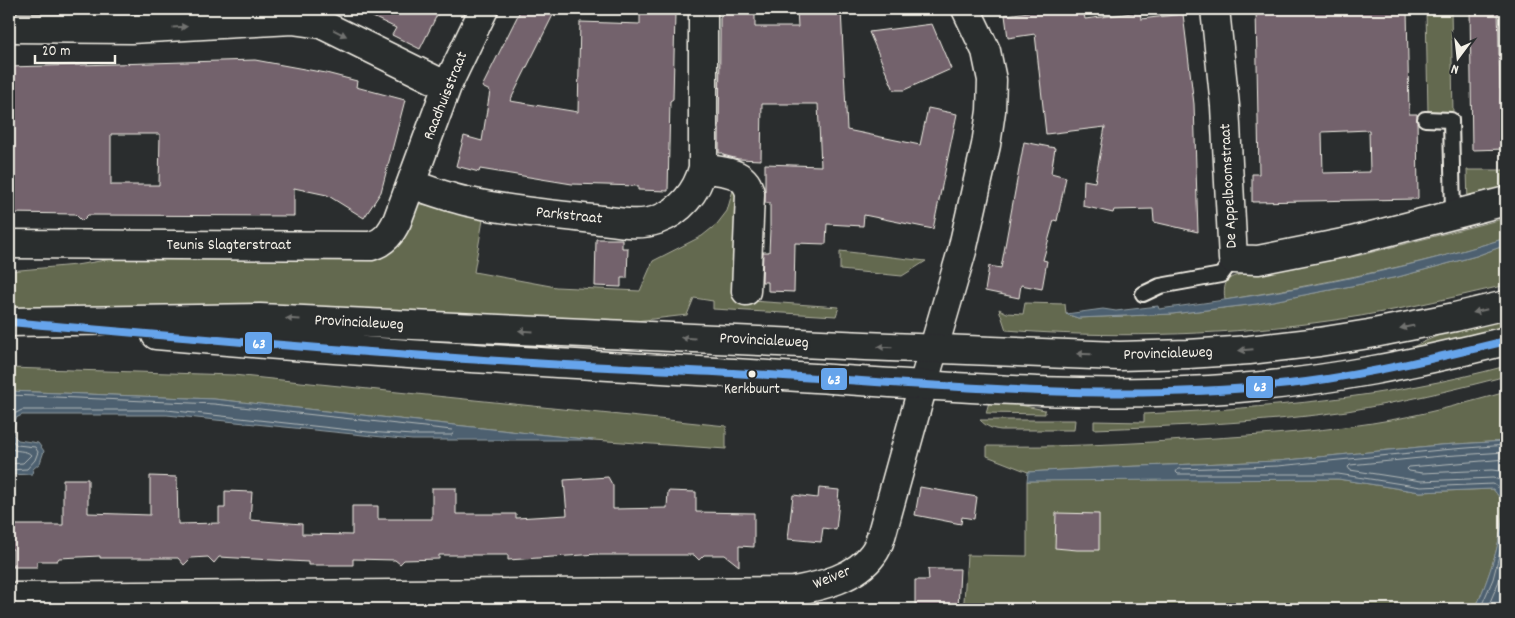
<svg xmlns="http://www.w3.org/2000/svg" width="1515" height="618" font-family="Dekko,sans-serif">
<rect width="100%" height="100%" fill="#2a2d2e"/>
<filter id="ink" filterUnits="userSpaceOnUse"><feTurbulence type="fractalNoise" baseFrequency=".02" numOctaves="2"/><feDisplacementMap in="SourceGraphic" scale="10" xChannelSelector="R" yChannelSelector="G"/><feConvolveMatrix kernelMatrix="1 2 1 2 8 2 1 2 1" color-interpolation-filters="sRGB"/></filter>
<g filter="url(#ink)">
<path fill="#63694f" stroke="#acad9c" d="M1426,9H1451L1453,113H1428Z
M1467,170H1506V195L1468,205Z
M735,183L752,301L839,307L836,316L713,309V301L694,298L687,315L601,325L9,310V271L76,265L112,259L379,257L390,253L401,233L414,203L484,214L474,272L556,287L640,291L653,261L702,236L717,224L727,211Z
M1506,218V238C1414,267 1320,284 1225,300C1222,280 1229,275 1248,274L1361,255Z
M1506,245V285C1442,300 1378,315 1313,323C1211,336 1107,338 1006,330L999,309L1007,313L1023,314L1025,303L1065,304L1066,314L1078,318L1172,314L1257,304L1398,277L1476,256Z
M840,251L926,261L902,276L840,270Z
M1506,314V334L1263,378V371L1339,362L1401,352L1462,325Z
M1506,366V376C1454,390 1401,402 1347,411C1264,423 1178,426 1094,429V421L1144,422V414C1267,408 1388,398 1506,366Z
M9,368L233,375L726,426V449L593,440L214,399L9,391Z
M1506,392V441L1440,445L1278,461L1114,467L1028,472L987,456V446C1058,447 1129,444 1199,439C1265,435 1331,431 1396,419C1433,412 1470,402 1506,392Z
M989,402H1004L1045,410V414L986,413Z
M980,420H1075L1074,430H1001C992,429 987,427 980,420Z
M1140,479H1338L1420,492L1493,489C1495,492 1498,495 1500,498C1511,520 1485,588 1475,609H957L964,601L967,555L1027,556V481Z"/>
<path fill="#4d6170" stroke="#909ba0" d="M1506,238V245L1476,256L1398,277L1257,304L1172,314L1078,318L1066,314L1103,309L1116,311L1158,306L1159,309C1276,294 1394,273 1506,238Z
M9,391L214,399L593,440H412L167,415H22L16,418L13,435L18,440L38,443L44,451L40,463L33,469L32,474L9,475Z
M1506,441V609H1475C1485,588 1511,519 1500,498C1498,495 1495,492 1493,489L1420,492L1338,479L1027,481L1028,472L1114,467L1278,461L1440,445Z"/>
<g fill="none" stroke-linecap="round" stroke-linejoin="round">
<path stroke="#b1b7b8" stroke-width="1" d="M9,395L214,404L452,430L454,432L452,435H412L368,432L167,410H22L12,415L9,429
M9,438L17,445L35,447L38,452L35,460L27,469L9,470
M1506,445L1441,450L1278,466L1178,469L1176,472L1178,474H1338L1421,487L1493,484C1500,487 1505,496 1506,504
M9,447C15,453 26,449 31,455L23,463L9,464
M1506,452L1441,456L1350,465L1348,467L1350,470L1421,481L1493,478L1500,480L1506,488
M1506,459L1409,467L1407,469L1409,471L1422,473L1492,470L1500,471L1506,476
M1480,609L1493,579L1506,528
M1487,609L1499,581L1506,553"/>
</g>
<path fill="#73626c" stroke="#f4f1e8" fill-rule="evenodd" d="M356,9H440L420,49L392,35L396,28Z
M521,9H556L510,101L578,112L580,22L640,24V13L675,14L673,99L670,101L668,191L638,190V186L572,184L480,169L479,172L456,166L464,136L482,141L490,91L482,87Z
M723,9H755V27H798L797,9H841L847,130L920,145L928,108L957,114L933,229L864,215L863,226L827,224L826,244L795,243L794,292L768,291V282H762L763,252H769L770,230V203H765V164L821,166L818,104H762L761,160L738,159L723,155V153H719L720,36V17L722,16Z
M1054,9H1083L1085,19L1140,12L1141,19L1183,14L1194,104L1198,232L1154,222L1153,209L1114,210L1113,213L1083,206L1084,180L1095,182L1105,127L1046,134L1035,34L1008,38L1005,15Z
M1256,9H1407L1409,114H1417L1418,199L1252,202V174H1259ZM1369,130L1370,172L1323,173L1322,132Z
M1470,9H1498L1500,89H1506V149L1472,150Z
M932,24L951,69L904,90H894L869,32Z
M255,60L326,73L357,81L356,87L405,100L381,192L364,218L327,195L294,188V216L88,215L82,221L75,214L9,213V67ZM111,134H160L159,185H111Z
M1024,142L1055,148L1051,173L1066,177L1057,221L1054,220L1043,260L1047,261L1042,289L1021,285L1019,298L985,291L989,266L1001,268Z
M596,239H622V248H628L627,278H621V287L595,286Z
M150,476L177,477L178,524L219,523V508H225V491L252,492L250,520L302,524V534L352,535V506H378V519H432V488H456V514H516V518L567,515L564,480L608,477L613,486V509L667,508L668,491L696,492V512L754,513V547L739,546V566L725,555H704L699,560L694,555H598V554L508,560V555H439V559L404,560L400,564L395,560L353,559V565H308V562L219,557L214,563L208,557L191,558L184,565L178,558H100V556L59,558L57,561H37V567H13V549H9V525H63V479H88V513L150,515Z
M920,487L977,497L974,519L962,517L961,524L915,515Z
M819,488L839,490L838,501H839L836,530L823,528L821,542L788,539L793,495L818,498Z
M1056,513L1099,514V550H1077L1055,548Z
M928,569H960L958,609H915V580H929Z"/>
<g fill="none" stroke-linecap="round" stroke-linejoin="round">
<defs>
<path id="service" d="M1425,119L1451,120L1453,214
M1143,294L1160,286L1221,275L1233,259"/>
<path id="minor" d="M1215,9L1225,106L1233,259L1258,260L1348,242L1506,201
M9,28L131,29L292,20L321,24L447,86
M703,168C722,172 746,170 750,194L746,291
M411,184C429,190 447,197 465,201C507,211 551,214 593,219C613,221 638,227 657,220C680,212 697,192 703,168V9
M9,244L371,246C385,242 391,233 397,221L447,86L484,9
M9,597L794,591C821,586 856,578 873,554C878,548 880,540 882,533L923,385"/>
<path id="tertiary" d="M923,385L962,251L986,145L991,111L992,80L986,51L966,9"/>
<path id="secondary" d="M9,322L260,318L865,346L1119,356L1188,354L1249,350L1319,342L1369,334L1455,317L1506,305
M156,335C348,352 541,362 734,373C901,382 1070,401 1238,388C1330,381 1417,363 1506,341"/>
</defs>
<use href="#service" stroke="#f4f1e8" stroke-width="18"/>
<use href="#minor" stroke="#f4f1e8" stroke-width="31"/>
<use href="#tertiary" stroke="#f4f1e8" stroke-width="31"/>
<use href="#secondary" stroke="#f4f1e8" stroke-width="31"/>
<use href="#service" stroke="#2a2d2e" stroke-width="14"/>
<use href="#minor" stroke="#2a2d2e" stroke-width="28"/>
<use href="#tertiary" stroke="#2a2d2e" stroke-width="28"/>
<use href="#secondary" stroke="#2a2d2e" stroke-width="28"/>
<defs>
<path id="bus-1" d="M9,322C172,336 335,351 499,361C577,366 655,369 733,373C922,383 1118,406 1306,382C1374,373 1440,357 1506,341"/>
</defs>
<use href="#bus-1" stroke="#2a2d2e" stroke-width="11"/>
<use href="#bus-1" stroke="#66a4eb" stroke-width="8"/>
</g>
<defs><path id="oneway-solid" d="M-6-.8H1V-3.2L6.5 0L1 3.2V.8H-6Z" transform="scale(1.25)"/></defs>
<g fill="#71726f">
<use href="#oneway-solid" transform="translate(180 27) rotate(-3)"/>
<use href="#oneway-solid" transform="translate(340 33) rotate(26)"/>
<use href="#oneway-solid" transform="translate(1480 311) rotate(166)"/>
<use href="#oneway-solid" transform="translate(293 319) rotate(-177)"/>
<use href="#oneway-solid" transform="translate(1407 327) rotate(169)"/>
<use href="#oneway-solid" transform="translate(526 331) rotate(-177)"/>
<use href="#oneway-solid" transform="translate(688 338) rotate(-177)"/>
<use href="#oneway-solid" transform="translate(885 347) rotate(-178)"/>
<use href="#oneway-solid" transform="translate(1246 350) rotate(175)"/>
<use href="#oneway-solid" transform="translate(1084 354) rotate(-178)"/>
</g>
</g>
<circle fill="#f4f1e8" stroke="#2a2d2e" stroke-width="2" cx="752" cy="374" r="4.5"/>
<g text-anchor="middle" dominant-baseline="central" stroke-width="5" stroke-linejoin="round" paint-order="stroke">
<g font-size="15" fill="#f4f1e8" stroke="#2a2d2e">
<text x="752" y="390">Kerkbuurt</text>
</g>
<g font-size="16" fill="#f4f1e8" stroke="#2a2d2e">
<text transform="translate(446 96) rotate(-68)">Raadhuisstraat</text>
<text transform="translate(1229 186) rotate(-93)">De Appelboomstraat</text>
<text transform="translate(569 216) rotate(6)">Parkstraat</text>
<text x="229" y="245">Teunis Slagterstraat</text>
<text transform="translate(359 323) rotate(3)">Provincialeweg</text>
<text transform="translate(764 341) rotate(3)">Provincialeweg</text>
<text transform="translate(1168 354) rotate(-2)">Provincialeweg</text>
<text transform="translate(832 578) rotate(-22)">Weiver</text>
</g>
</g>
<g stroke="#2a2d2e" stroke-width="2">
<rect x="244" y="331" width="29" height="24" rx="5" fill="#66a4eb"/>
<rect x="820" y="367" width="28" height="24" rx="5" fill="#66a4eb"/>
<rect x="1245" y="375" width="29" height="24" rx="5" fill="#66a4eb"/>
</g>
<g font-size="14" text-anchor="middle" font-weight="bold" fill="#fff">
<text x="259" y="348">63</text>
<text x="834" y="384">63</text>
<text x="1260" y="391">63</text>
</g>
<rect width="1515" height="618" fill="none" stroke="#2a2d2e" stroke-width="30"/>
<rect x="15" y="15" width="1485" height="588" fill="none" stroke="#f4f1e8" stroke-width="2" filter="url(#ink)"/>
<g transform="translate(1458 58) rotate(195)" stroke="#2a2d2e" stroke-width="4" paint-order="stroke">
<path d="M0-4L9 19L0 12L-9 19Z" fill="#f4f1e8"/>
<text y="-8" font-size="14" font-weight="bold" text-anchor="middle" fill="#f4f1e8">N</text>
</g>
<path d="M35 55v8h80v-8" fill="none" stroke="#f4f1e8" stroke-width="2.5"/>
<text x="42" y="55" font-size="15" fill="#f4f1e8" stroke="#2a2d2e" stroke-width="4" paint-order="stroke">20 m</text>
</svg>
